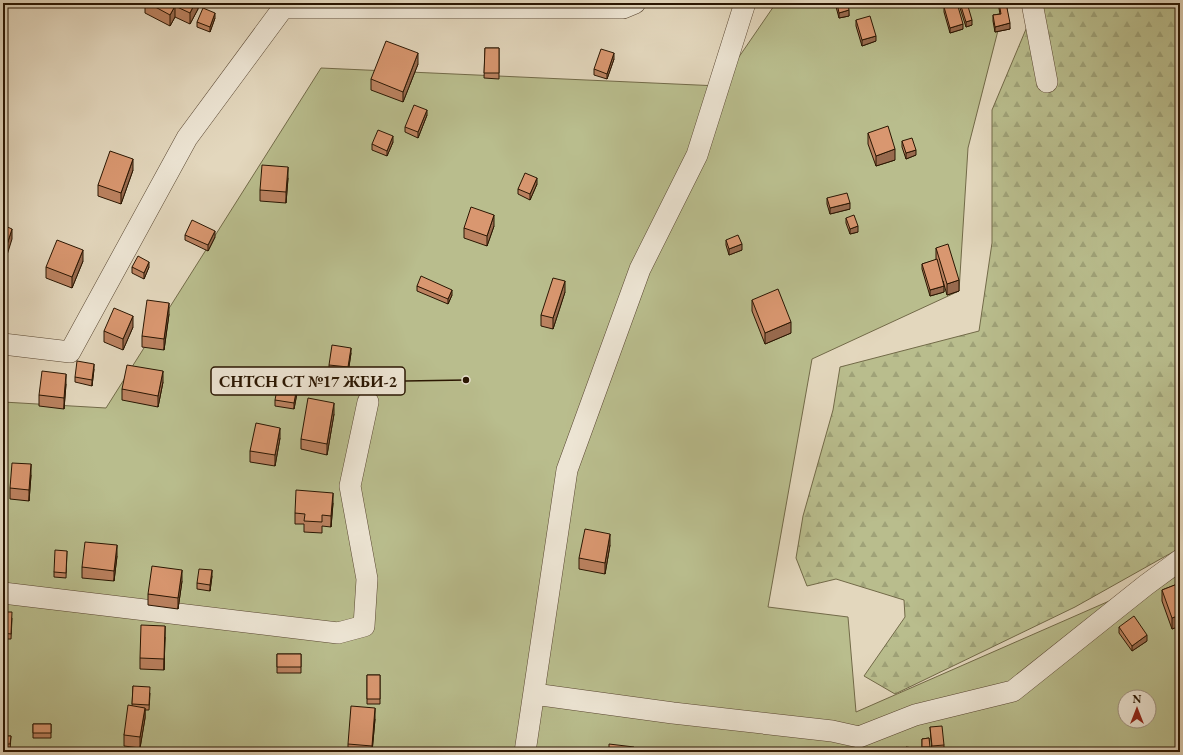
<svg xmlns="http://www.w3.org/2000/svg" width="1183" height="755" font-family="'EB Garamond',serif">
<defs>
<pattern id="forest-firs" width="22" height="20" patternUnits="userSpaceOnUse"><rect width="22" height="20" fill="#b9bd8d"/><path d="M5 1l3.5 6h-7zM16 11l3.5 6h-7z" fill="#9fa278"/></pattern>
</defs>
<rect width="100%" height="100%" fill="#e3d7bd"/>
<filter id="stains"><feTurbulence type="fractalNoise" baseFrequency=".005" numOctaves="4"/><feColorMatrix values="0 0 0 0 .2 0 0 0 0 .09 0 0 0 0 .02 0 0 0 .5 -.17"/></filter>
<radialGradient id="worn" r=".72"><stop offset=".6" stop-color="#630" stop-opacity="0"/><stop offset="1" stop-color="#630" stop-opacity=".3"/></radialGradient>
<path fill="url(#forest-firs)" stroke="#726a48" d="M1037,3H1180V548L1075,607L895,694L864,676L905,617L904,600L836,579L807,586L796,558L803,516L833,410L840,367L979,331L992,243V110Z"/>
<path fill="#b9bd8d" stroke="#726a48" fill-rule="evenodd" d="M776,3H1005L968,148L959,291L812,359L768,607L848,617L856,712L1180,570V752H3V402L106,408L321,68L719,86ZM1125,697H1149V721H1125Z"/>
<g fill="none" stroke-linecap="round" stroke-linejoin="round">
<defs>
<path id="minor" d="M1032,3L1047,82
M283,8H623L635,3
M3,344L70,352L187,138L283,8L285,3
M3,593L338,633L364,626L367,579L350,486L368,402
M534,694L673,713L832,731L859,737L915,715L1013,691L1146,585L1180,560
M525,752L567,470L640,269L697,155L745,3"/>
</defs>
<use href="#minor" stroke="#584631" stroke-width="22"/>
<use href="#minor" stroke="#ede5d4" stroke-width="21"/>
</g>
<path fill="#bb8260" stroke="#2a1602" d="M145,3H198V9L190,24L175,17L170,26L145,13Z
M835,3H848L849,16L839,18Z
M960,3L972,25L966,27L960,8Z
M998,3H1006L1010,29L995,32L993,21V15L1000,14Z
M944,7L963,29L950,33L944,12Z
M215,18L210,32L197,27V22Z
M856,20L876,41L862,46L856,26Z
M485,48H499V79L484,78Z
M614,59L607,79L594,75V69Z
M418,64L403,102L371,90V79Z
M427,115L418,138L405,132V127Z
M868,133L895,160L876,166L868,144Z
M902,141L916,155L906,159L902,147Z
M393,142L387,156L372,150V144Z
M133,170L121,204L98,196V185Z
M288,178L286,203L260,201V190Z
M537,184L530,200L518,194V189Z
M827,198L850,209L830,214L827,204Z
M846,218L858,232L850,234L846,223Z
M494,226L487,246L464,238V228Z
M185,235L215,237L208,251L185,240Z
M726,240L742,250L729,255L726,245Z
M936,248L959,291L947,295L943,281L944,292L930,296L922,269V264L936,260Z
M83,261L72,288L46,278V267Z
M132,267H149L144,279L132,273Z
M417,286L452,295L448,304L417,291Z
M565,292L553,329L541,326V315Z
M752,300L791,333L765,344L752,311Z
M169,314L164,350L142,347V336Z
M133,327L123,350L104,342V331Z
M351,353L348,373L329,370V365Z
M94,369L92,386L75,382V377Z
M163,382L158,407L122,400V389Z
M66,384L64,409L39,406V395Z
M297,393L294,409L275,406V400Z
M334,414L327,455L301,449V439Z
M280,438L275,466L250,462V451Z
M31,475L29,501L10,499V488Z
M333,503L331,527L322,526V533L304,532V524H295V513Z
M610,545L605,574L579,569V558Z
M67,551L66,578L54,577V572Z
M117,556L114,581L82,578V567Z
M212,576L210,591L197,589V583Z
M182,581L178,609L148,605V594Z
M1180,583V626L1172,629L1162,601V590Z
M3,612L12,618L11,639H3Z
M1119,627L1147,641L1132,651L1119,633Z
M165,637L164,670L140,669V658Z
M277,654H301V673H277Z
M367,675H380V704H367Z
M133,686L150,693L149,710H145V718L140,748L124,746V735L132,706Z
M375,719L372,752H348V744Z
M33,724H51V738H33Z
M930,727L944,745V750L932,752Z
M3,736H11L10,750L3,749Z
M929,738L930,752H922V739Z"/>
<path fill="#986a4e" stroke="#2a1602" d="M195,3H198V9L190,24V13Z
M175,6V17L170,26V15Z
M849,10V16L839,18V13Z
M215,13V18L210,32V27Z
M972,20V25L966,27V22Z
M1010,23V29L995,32V27Z
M963,24V29L950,33V28Z
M876,36V41L862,46V40Z
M418,53V64L403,102V92Z
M614,53V59L607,79V74Z
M427,110V115L418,138V132Z
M393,136V142L387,156V151Z
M895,149V160L876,166V156Z
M916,150V155L906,159V153Z
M133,159V170L121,204V193Z
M288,167V178L286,203V192Z
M537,178V184L530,200V194Z
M850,203V209L830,214V208Z
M494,215V226L487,246V236Z
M858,226V232L850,234V229Z
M12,229V239L3,268V257Z
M215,231V237L208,251V245Z
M742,244V250L729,255V249Z
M83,250V261L72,288V277Z
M149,262V267L144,279V273Z
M959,280V291L947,295V284Z
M565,281V292L553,329V318Z
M944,286V292L930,296V290Z
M452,290V295L448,304V299Z
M169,303V314L164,350V339Z
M133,316V327L123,350V339Z
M791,322V333L765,344V333Z
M351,348V353L348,373V367Z
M7,359V369L3,399V389Z
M94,364V369L92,386V380Z
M163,371V382L158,407V396Z
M66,374V384L64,409V398Z
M297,387V393L294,409V403Z
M334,403V414L327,455V444Z
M280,428V438L275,466V455Z
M31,464V475L29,501V490Z
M333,493V503L331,527V516Z
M610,534V545L605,574V563Z
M117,545V556L114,581V571Z
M182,570V581L178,609V598Z
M212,570V576L210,591V585Z
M1180,615V626L1172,629V618Z
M165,626V637L164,670V659Z
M1147,635V641L1132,651V646Z
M145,708V718L140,748V737Z
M375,708V719L372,752V746Z"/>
<path fill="#d99770" stroke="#2a1602" d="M148,3H195L190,13L175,6L170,15Z
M837,3H848L849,10L839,13Z
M955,3H957L963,24L950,28L944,7Z
M960,3H967L972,20L966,22Z
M999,3H1006L1010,23L995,27L993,15L1001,14Z
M203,8L215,13L210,27L197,22Z
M870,16L876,36L862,40L856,20Z
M386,41L418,53L403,92L371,79Z
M485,48H499V73H484Z
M601,49L614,53L607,74L594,69Z
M414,105L427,110L418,132L405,127Z
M888,126L895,149L876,156L868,133Z
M378,130L393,136L387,151L372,144Z
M912,138L916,150L906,153L902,141Z
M110,151L133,159L121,193L98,185Z
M262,165L288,167L286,192L260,190Z
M525,173L537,178L530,194L518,189Z
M847,193L850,203L830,208L827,198Z
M471,207L494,215L487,236L464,228Z
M854,215L858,226L850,229L846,218Z
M192,220L215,231L208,245L185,235Z
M3,225L12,229L3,257Z
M738,235L742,244L729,249L726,240Z
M57,240L83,250L72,277L46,267Z
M948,244L959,280L947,284L936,248Z
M138,256L149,262L144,273L132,267Z
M937,259L944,286L930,290L922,264Z
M421,276L452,290L448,299L417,286Z
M553,278L565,281L553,318L541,315Z
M778,289L791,322L765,333L752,300Z
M147,300L169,303L164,339L142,336Z
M114,308L133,316L123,339L104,331Z
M332,345L351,348L348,367L329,365Z
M3,358L7,359L3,389Z
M77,361L94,364L92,380L75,377Z
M127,365L163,371L158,396L122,389Z
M42,371L66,374L64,398L39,395Z
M278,384L297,387L294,403L275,400Z
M308,398L334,403L327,444L301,439Z
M256,423L280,428L275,455L250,451Z
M12,463L31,464L29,490L10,488Z
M296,490L333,493L331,516L322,515V522L304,521L305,514L295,513Z
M585,529L610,534L605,563L579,558Z
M85,542L117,545L114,571L82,567Z
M55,550L67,551L66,573L54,572Z
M152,566L182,570L178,598L148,594Z
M199,569L212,570L210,585L197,583Z
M1180,583V615L1172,618L1162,590Z
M3,612H12L11,634L3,633Z
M1134,616L1147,635L1132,646L1119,627Z
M141,625L165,626L164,659L140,658Z
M277,654H301V667H277Z
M367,675H380V699H367Z
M133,686L150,687L149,705L132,704Z
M128,705L145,708L140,737L124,735Z
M351,706L375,708L372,746L348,744Z
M33,724H51V733H33Z
M942,726L944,745L932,746L930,727Z
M3,736H11L10,744H3Z
M929,738L930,747H922V739Z
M609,744L634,747L633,752H609Z
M906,747L913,748L912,752H906Z
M656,749L680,750V752H656Z
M695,749L721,750V752H695Z
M1155,750L1156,752H1151Z"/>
<path fill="none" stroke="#2a1602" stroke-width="1.5" d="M466 380L405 381"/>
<circle fill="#2a1602" stroke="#ede5d4" stroke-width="1.5" cx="466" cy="380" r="4"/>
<rect fill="#ede5d4" stroke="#2a1602" stroke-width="1.5" x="211" y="367" width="194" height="28" rx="4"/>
<g font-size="16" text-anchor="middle" font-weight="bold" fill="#2a1602">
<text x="308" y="387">СНТСН СТ №17 ЖБИ-2</text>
</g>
<rect width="1183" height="755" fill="none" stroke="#e3d7bd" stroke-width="16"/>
<rect x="4" y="4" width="1175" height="747" fill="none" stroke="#2a1602" stroke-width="2"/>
<rect x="8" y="8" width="1167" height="739" fill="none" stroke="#2a1602"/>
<g transform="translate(1137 709)"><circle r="19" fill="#ede5d4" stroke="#9f9280"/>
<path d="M0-3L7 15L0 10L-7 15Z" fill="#8f2418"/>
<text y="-6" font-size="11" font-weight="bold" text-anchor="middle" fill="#2a1602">N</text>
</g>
<rect width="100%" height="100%" filter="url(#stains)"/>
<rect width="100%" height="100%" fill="url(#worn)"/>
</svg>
